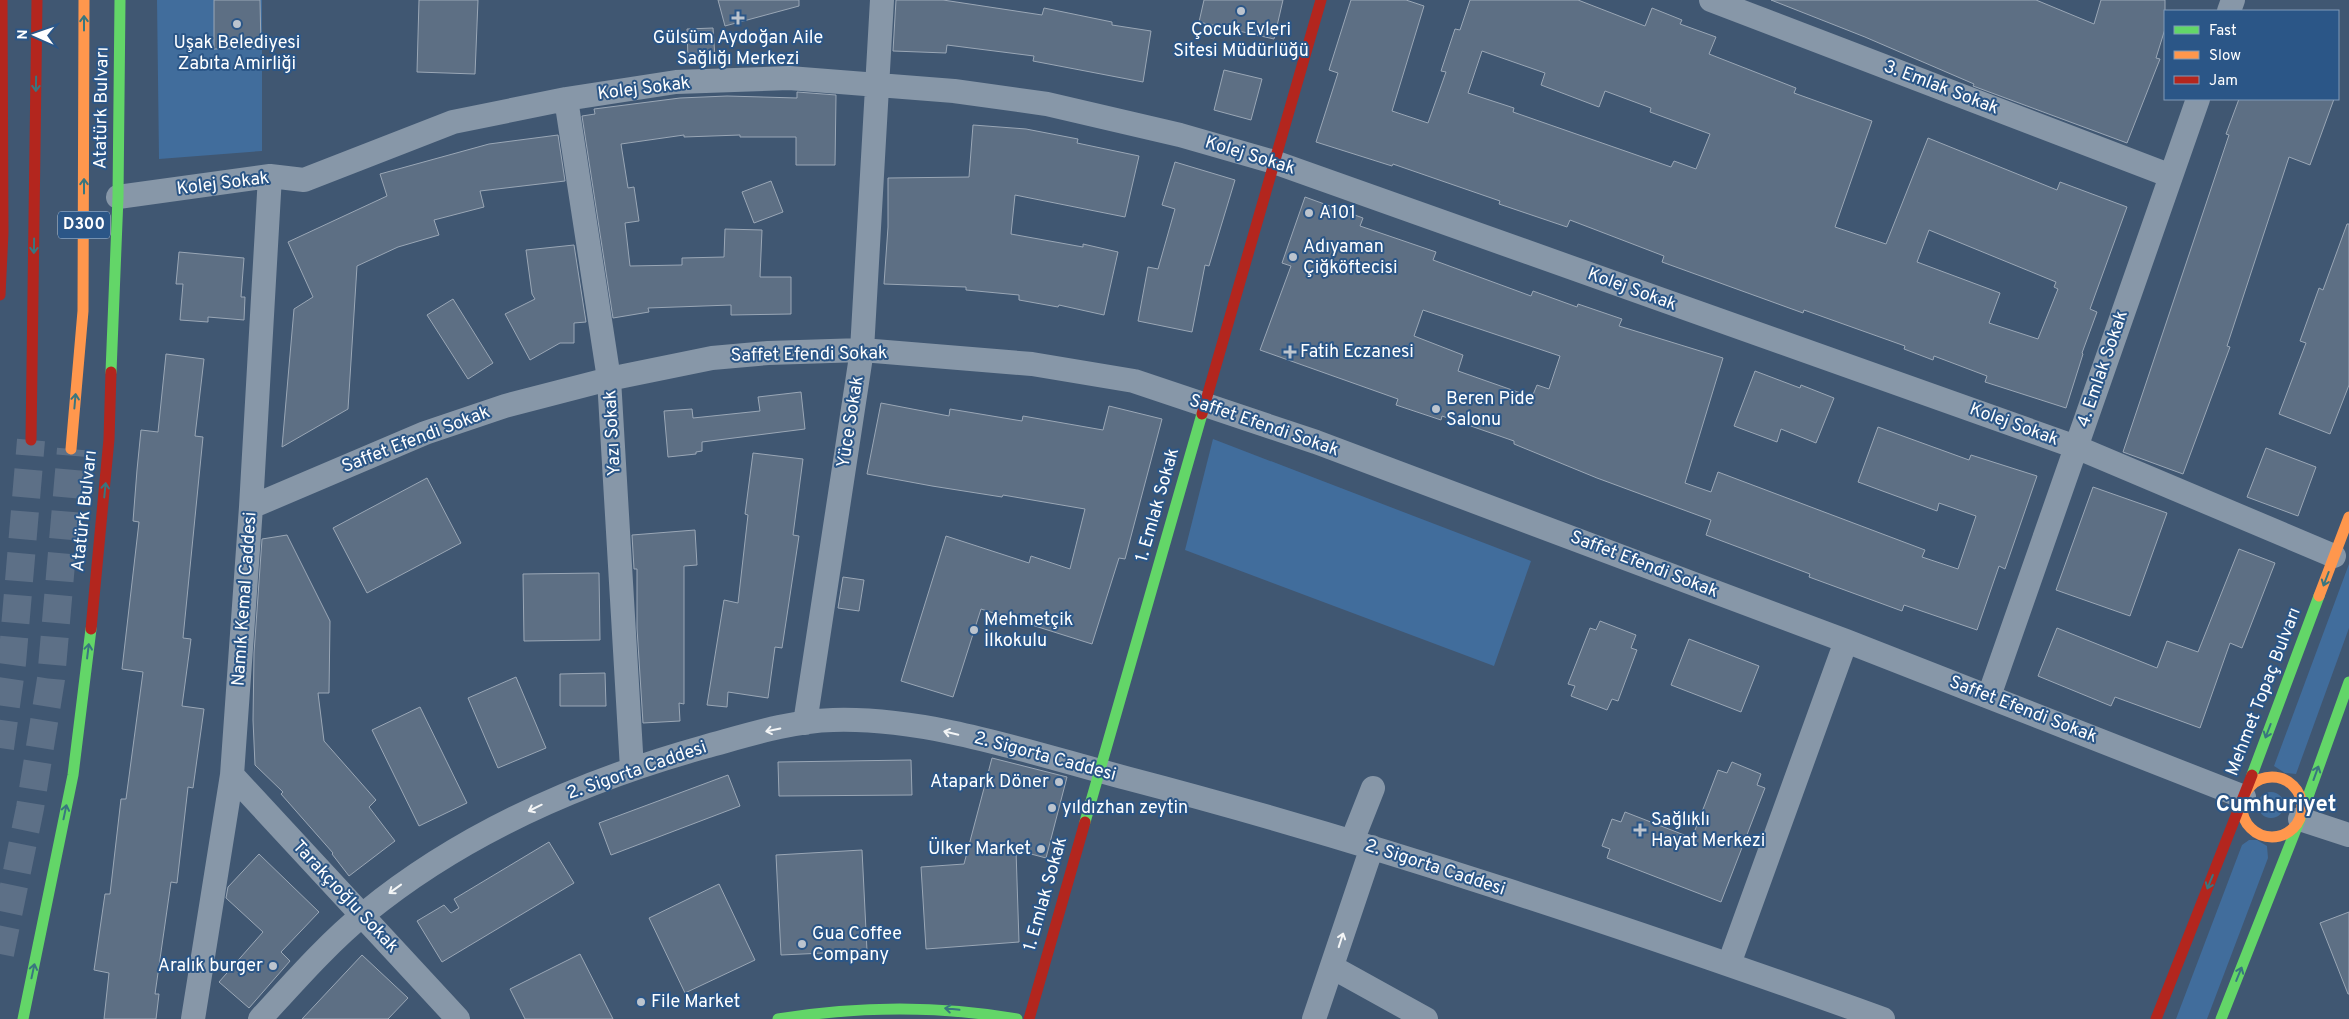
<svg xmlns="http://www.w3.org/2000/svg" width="2349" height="1019" font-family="Overpass,sans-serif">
<rect width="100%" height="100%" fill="#405772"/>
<path fill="#416d9c" d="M157,0H262V151L159,159Z
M1213,439L1531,561L1494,666L1185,550Z
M2349,564V628L2296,774L2285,773L2274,766Z
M2258 805a13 13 0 1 1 26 0a13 13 0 1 1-26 0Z
M2249,840H2257L2267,846L2268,858L2207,1019H2176L2242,845Z"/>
<path fill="#5d6f84" stroke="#9aa7b6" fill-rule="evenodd" d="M214,0H260L261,48L214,49Z
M419,0H478L475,74L417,72Z
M718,0H799V6L725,26Z
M896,0H943L1042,15L1044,8L1112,22V25L1151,31L1143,82L1033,61L1034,56L947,45L946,53L893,51Z
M1204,0H1283L1274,39L1199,22Z
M1351,0H1406L1424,6L1392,111L1428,123L1446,72L1441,71L1455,29L1460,30L1470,0H1578L1645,26L1652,8L1682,20L1680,24L1716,37L1709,54L1796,88L1794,93L1872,121L1835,227L1886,244L1928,138L2057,190L2060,182L2127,207L2090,309L2097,312L2082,353L2083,354L2066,408L1985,382L1987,376L1934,356L1933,360L1904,349L1905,346L1804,310L1803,313L1662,262L1664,256L1570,220L1567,227L1499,204L1500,201L1393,164L1392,166L1316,142L1338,73L1329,70ZM1482,51L1545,73L1541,85L1599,107L1605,91L1651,108L1650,112L1710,134L1696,169L1674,161L1671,167L1513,112L1514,108L1468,93ZM1929,230L2056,282L2054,287L2058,289L2038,339L1989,323L2000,293L1917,262Z
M1771,0H2036L2094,24L2101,0H2165V29L2156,58L2160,59L2127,143L1973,86L1974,84L1865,37Z
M713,28L715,58L688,59L687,29Z
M1224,70L1262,79L1251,120L1214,110Z
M797,92L836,95L835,165H796V137H740V135L684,137V135L621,144L628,188L634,187L639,221L625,223L630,266L682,265V258L724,257L725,229L762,230L760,277H791V314L731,315V305L648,308L649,312L613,318L582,116L595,114L594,109L680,98L727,96L797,98Z
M2239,99H2334L2310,165L2289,157L2227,346L2230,347L2183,474L2123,452L2229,135L2226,134Z
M973,125L1026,129L1078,139L1077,143L1139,156L1125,217L1015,195L1011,234L1083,247V244L1118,252L1104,315L1059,305L1058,307L1019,300V295L966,290V287L884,284L888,227V178L969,177Z
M558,135L565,181L480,191L484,207L434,220L439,235L398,247L357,266L348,409L282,447L294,309L313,297L288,242L387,196L380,174L489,144Z
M1175,162L1235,180L1209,266L1205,265L1192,332L1138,321L1148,267L1158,269L1175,209L1162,205Z
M771,181L783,212L754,223L742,192Z
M1305,197L1363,218L1360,226L1436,252L1433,260L1531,296L1533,291L1577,307L1578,304L1622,319L1619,326L1723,358L1685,483L1711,492L1718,472L1925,550L1922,557L1958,569L1976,516L1939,503L1937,511L1858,482L1878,427L1969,460L1971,455L2037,476L2005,569L1999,566L1977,630L1904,605L1902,611L1809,577L1810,574L1706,535L1711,520L1597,478L1514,444V441L1442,416L1441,420L1396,405L1398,399L1260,350L1291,266L1282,263ZM1423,310L1560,356L1549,389L1537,385L1532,397L1458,371L1463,355L1414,336Z
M2347,224H2349V385L2330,434L2279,414L2306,343L2300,341L2319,288L2323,290Z
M574,245L586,322L574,323V343H560L530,360L505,314L535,299L532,294L526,250Z
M179,252L244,258L241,297H245L244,320L208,317V322L180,320L183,284H176Z
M453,299L493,363L468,379L427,315Z
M166,354L204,359L195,436L203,437L183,638L191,639L182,706L204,709L193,788L188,787L177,883L171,882L155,994H159L156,1019H104L109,973L94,970L105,894H110L121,799H126L143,672L122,669L139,522L133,521L137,470L141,430L158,432Z
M1755,371L1800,388L1801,385L1834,398L1816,443L1781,429L1777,442L1734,426Z
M801,392L805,429L702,442V451L696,452V454L668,457L664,411L692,409L693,418L760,411L758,397Z
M881,403L949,416L950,409L1022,421L1023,416L1103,430L1109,406L1162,419L1125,559L1119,558L1092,644L981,609L953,697L901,681L946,536L1029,563L1031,556L1070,569L1085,509L1003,495L1002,497L932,486L867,474Z
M2266,448L2316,467L2298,516L2247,497Z
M753,453L803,459L793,535L799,536L782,648L775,647L768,698L728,692L727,707L707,705L724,600L738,603L748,515L745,514Z
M427,478L461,543L367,593L333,528Z
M2093,487L2167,513L2130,616L2056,590Z
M695,530L697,565L684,566V704L679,703L680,721L643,723L637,628V569H634L632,535Z
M287,535L330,621L329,693H318L324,741L376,800L369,807L395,841L349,876L332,854L333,853L281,794L283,792L255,765L253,720L254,653L262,539Z
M2239,549L2275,563L2242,648L2230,643L2200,728L2115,697L2111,706L2038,676L2057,628L2157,668L2167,641L2198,652Z
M599,573L600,640L524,641L523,574Z
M843,577L864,580L859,611L838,608Z
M1600,621L1636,635L1631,648L1637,650L1618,701L1612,699L1607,710L1571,696L1575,686L1568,684L1590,628L1596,630Z
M1689,639L1759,666L1741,712L1671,685Z
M605,673L606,706H560V674Z
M516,677L546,748L498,768L468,698Z
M420,707L467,803L419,826L372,730Z
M992,758L1067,777L1046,858L1016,850L1019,942L926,949L921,867L964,864Z
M911,760L912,795L779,796L778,762Z
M1732,762L1761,774L1757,785L1765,788L1721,902L1607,858L1610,849L1602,846L1612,819L1621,822L1625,812L1692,838L1718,770L1727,773Z
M728,775L740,806L611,855L599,823Z
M549,842L574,883L442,962L417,921L444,905L451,913L459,908L454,899Z
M862,850L867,951L781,955L776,855Z
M259,854L319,912L281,952L290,961L249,1008L219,982L263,932L226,898L228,887Z
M719,884L755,960L685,993L649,918Z
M2349,912V994H2348L2320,923Z
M580,954L613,1019H525L510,989Z
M362,955L408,998L388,1019H302Z"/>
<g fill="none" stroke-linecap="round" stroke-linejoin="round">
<path stroke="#5d7087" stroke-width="28" stroke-dasharray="28 14" stroke-linecap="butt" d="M0,748L12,663L31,440
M0,954L30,808L51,679L71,449"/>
<path stroke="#8797a8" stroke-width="24" d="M1711,0L2171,176
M2229,11L2233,0
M566,99L609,379L632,769
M118,197L270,176L304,180L453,122L566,99L676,82L789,78L954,91L1047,104L1180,135L1274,162L2076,447L2334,556
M251,507L425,433L505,406L609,379L712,358L768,353L862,350L1032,364L1134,381L1316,442L1846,641L2244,797
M1989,696L2198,99
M805,723L862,350L882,0
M232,775L458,1019
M2300,819L2349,835
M1352,841L1373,788
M1729,964L1846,641
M1332,967L1426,1019
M193,1019L232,775L251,507L270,176
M260,1019C294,982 327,944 365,913C464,832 582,781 704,747C745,736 790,721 833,720C930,717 1034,754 1126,778C1383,845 1634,930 1883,1019
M1314,1019L1372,847"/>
<path stroke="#63d668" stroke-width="11" d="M111,372L118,197L120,0
M2252,775L2319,596
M1085,822L1202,414
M23,1019L73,775L91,629
M778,1019C859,1006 936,1005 1017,1019
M2221,1019L2300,819L2349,682"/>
<path stroke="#ff974d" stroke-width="11" d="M71,449L83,311L84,0
M2319,596L2349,517
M2242 807a30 30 0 1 1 60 0a30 30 0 1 1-60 0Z"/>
<path stroke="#b3261e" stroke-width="11" d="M0,295L3,232L2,0
M1202,414L1321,0
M31,440L37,0
M91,629L109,439L111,372
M1029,1019L1085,822
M2156,1019L2252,775"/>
</g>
<defs><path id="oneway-shaft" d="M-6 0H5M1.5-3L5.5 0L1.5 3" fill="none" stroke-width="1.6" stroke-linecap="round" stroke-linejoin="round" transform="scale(1.25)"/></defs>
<g stroke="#39767f">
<use href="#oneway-shaft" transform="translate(84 23) rotate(-90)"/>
<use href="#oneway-shaft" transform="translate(36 84) rotate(91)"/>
<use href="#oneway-shaft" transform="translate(84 186) rotate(-90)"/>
<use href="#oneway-shaft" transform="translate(34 246) rotate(91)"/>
<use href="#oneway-shaft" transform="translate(75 401) rotate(-85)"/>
<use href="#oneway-shaft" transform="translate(105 490) rotate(-84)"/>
<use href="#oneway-shaft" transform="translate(2326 579) rotate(111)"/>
<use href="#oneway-shaft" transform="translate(88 651) rotate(-83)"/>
<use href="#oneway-shaft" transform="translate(2268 731) rotate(111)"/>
<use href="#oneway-shaft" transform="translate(2316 773) rotate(-70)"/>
<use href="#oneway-shaft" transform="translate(65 812) rotate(-78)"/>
<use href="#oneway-shaft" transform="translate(2210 882) rotate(112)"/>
<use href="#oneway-shaft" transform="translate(33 971) rotate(-78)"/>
<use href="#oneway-shaft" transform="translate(2239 974) rotate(-68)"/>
<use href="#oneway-shaft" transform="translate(952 1009) rotate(-174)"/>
</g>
<g stroke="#f3f5f6">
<use href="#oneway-shaft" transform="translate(773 730) rotate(168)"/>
<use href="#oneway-shaft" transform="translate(951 733) rotate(-167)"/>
<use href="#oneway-shaft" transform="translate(535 808) rotate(154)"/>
<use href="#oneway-shaft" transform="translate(395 889) rotate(144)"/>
<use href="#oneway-shaft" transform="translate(1341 940) rotate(-72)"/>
</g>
<g fill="#bcc4ce" stroke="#2b5687" stroke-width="2">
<circle cx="1241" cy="11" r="5"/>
<path d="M735.5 10.5h5v5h5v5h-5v5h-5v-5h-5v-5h5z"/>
<circle cx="237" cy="24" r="5"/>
<circle cx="1309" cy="213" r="5"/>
<circle cx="1293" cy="257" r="5"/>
<path d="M1287.5 344.5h5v5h5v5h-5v5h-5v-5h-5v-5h5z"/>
<circle cx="1436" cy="409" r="5"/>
<circle cx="974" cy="630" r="5"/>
<circle cx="1059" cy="782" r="5"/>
<circle cx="1052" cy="808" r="5"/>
<path d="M1637.5 822.5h5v5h5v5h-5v5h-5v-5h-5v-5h5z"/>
<circle cx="1041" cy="849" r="5"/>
<circle cx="802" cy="944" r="5"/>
<circle cx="273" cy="966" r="5"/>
<circle cx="641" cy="1002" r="5"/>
</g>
<g text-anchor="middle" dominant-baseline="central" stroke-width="4" stroke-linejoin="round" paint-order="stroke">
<rect fill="#2b5687" stroke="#bfccdb" stroke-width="1" x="58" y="211.5" width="52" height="27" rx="4"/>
<g font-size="16" font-weight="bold" fill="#fff">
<text x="84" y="225">D300</text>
</g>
<g font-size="18" fill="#fff" stroke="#2b5687" text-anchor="start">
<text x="1241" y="30" text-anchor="middle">Çocuk Evleri<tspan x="1241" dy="21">Sitesi Müdürlüğü</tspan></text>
<text x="738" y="38" text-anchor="middle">Gülsüm Aydoğan Aile<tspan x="738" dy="21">Sağlığı Merkezi</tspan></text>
<text x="237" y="43" text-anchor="middle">Uşak Belediyesi<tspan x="237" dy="21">Zabıta Amirliği</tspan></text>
<text x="1319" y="213">A101</text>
<text x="1303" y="247">Adıyaman<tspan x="1303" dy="21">Çiğköftecisi</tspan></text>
<text x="1300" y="352">Fatih Eczanesi</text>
<text x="1446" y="399">Beren Pide<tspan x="1446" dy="21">Salonu</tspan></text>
<text x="984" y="620">Mehmetçik<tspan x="984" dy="21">İlkokulu</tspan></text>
<text x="1049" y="782" text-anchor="end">Atapark Döner</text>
<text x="1062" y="808">yıldızhan zeytin</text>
<text x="1651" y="820">Sağlıklı<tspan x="1651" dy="21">Hayat Merkezi</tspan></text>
<text x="1031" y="849" text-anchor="end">Ülker Market</text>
<text x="812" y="934">Gua Coffee<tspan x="812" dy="21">Company</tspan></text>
<text x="263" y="966" text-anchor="end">Aralık burger</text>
<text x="651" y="1002">File Market</text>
</g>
<g font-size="18" fill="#fff" stroke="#2b5687">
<text transform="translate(1941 88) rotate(21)">3. Emlak Sokak</text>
<text transform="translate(644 89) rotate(-7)">Kolej Sokak</text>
<text transform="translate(102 108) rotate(-89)">Atatürk Bulvarı</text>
<text transform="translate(1250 156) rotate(17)">Kolej Sokak</text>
<text transform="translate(223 184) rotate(-7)">Kolej Sokak</text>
<text transform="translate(1632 290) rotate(20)">Kolej Sokak</text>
<text transform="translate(809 355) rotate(-1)">Saffet Efendi Sokak</text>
<text transform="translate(2103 369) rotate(-71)">4. Emlak Sokak</text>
<text transform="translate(851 422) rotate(-81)">Yüce Sokak</text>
<text transform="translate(2014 425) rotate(20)">Kolej Sokak</text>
<text transform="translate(1264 426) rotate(19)">Saffet Efendi Sokak</text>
<text transform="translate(613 433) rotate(-93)">Yazı Sokak</text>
<text transform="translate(416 440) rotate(-21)">Saffet Efendi Sokak</text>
<text transform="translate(1158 505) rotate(-74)">1. Emlak Sokak</text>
<text transform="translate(85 511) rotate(-84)">Atatürk Bulvarı</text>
<text transform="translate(1644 565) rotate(21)">Saffet Efendi Sokak</text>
<text transform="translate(245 599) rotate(-86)">Namık Kemal Caddesi</text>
<text transform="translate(2264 692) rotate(-69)">Mehmet Topaç Bulvarı</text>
<text transform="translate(2023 710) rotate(21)">Saffet Efendi Sokak</text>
<text transform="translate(1045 757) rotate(15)">2. Sigorta Caddesi</text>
<text transform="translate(637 771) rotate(-19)">2. Sigorta Caddesi</text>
<text transform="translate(1435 868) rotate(18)">2. Sigorta Caddesi</text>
<text transform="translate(1046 894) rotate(-74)">1. Emlak Sokak</text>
<text transform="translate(345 897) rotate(47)">Tarakçıoğlu Sokak</text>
</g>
<g font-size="22" font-weight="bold" fill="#fff" stroke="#2b5687">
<text x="2276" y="805">Cumhuriyet</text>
</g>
</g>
<rect x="2164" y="10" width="175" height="90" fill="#2b5687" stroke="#809ab7"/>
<rect x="2174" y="26" width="25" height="8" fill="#63d668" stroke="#809ab7"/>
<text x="2209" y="35" font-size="15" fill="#ffffff">Fast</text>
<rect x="2174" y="51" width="25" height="8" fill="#ff974d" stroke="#809ab7"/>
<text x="2209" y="60" font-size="15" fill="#ffffff">Slow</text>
<rect x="2174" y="76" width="25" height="8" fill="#b3261e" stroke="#809ab7"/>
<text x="2209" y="85" font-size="15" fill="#ffffff">Jam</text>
<g transform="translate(35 35) rotate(272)" stroke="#2b5687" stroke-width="4" paint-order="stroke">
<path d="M0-4L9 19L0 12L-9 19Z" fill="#ffffff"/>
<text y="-8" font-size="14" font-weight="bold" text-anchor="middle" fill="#ffffff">N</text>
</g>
</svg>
